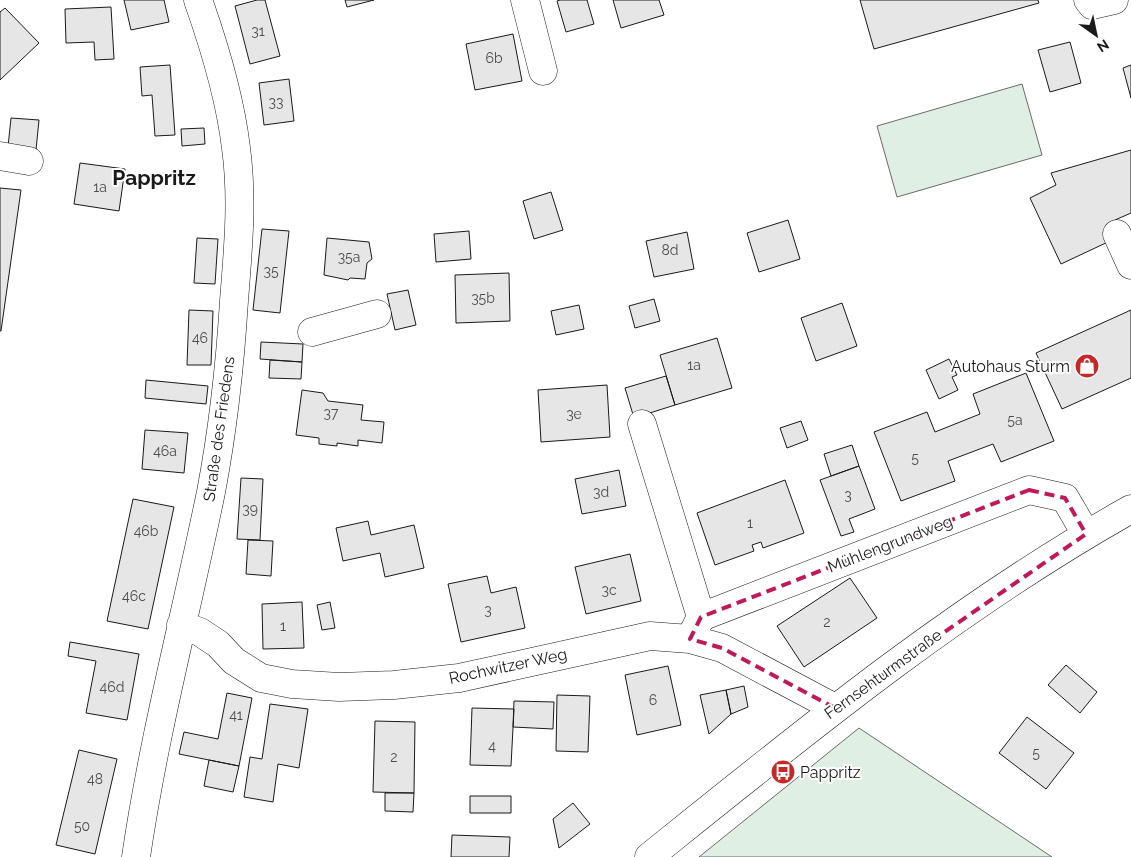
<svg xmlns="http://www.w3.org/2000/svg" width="1131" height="857" font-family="Raleway,sans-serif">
<rect width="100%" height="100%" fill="#fff"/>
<path fill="#e0efe3" stroke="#6a6a6a" d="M1022,84L1042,155L897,197L877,126Z
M859,728L1052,857H699Z"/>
<path fill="#e6e6e6" stroke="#1a1a1a" d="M124,0H164L169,22L131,30Z
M257,0H265L280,56L250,64L235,6Z
M345,0H374L347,7Z
M560,0H587L594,24L566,32L557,1Z
M613,0H659L664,15L621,28Z
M860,0H1038L1039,3L874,49Z
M111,7L114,59L95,60L94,42L66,43L65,9Z
M5,8L39,43L0,80V12Z
M513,34L522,81L475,90L466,44Z
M1070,42L1081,83L1050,92L1038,50Z
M170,65L175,135L155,136L152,95L142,96L140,67Z
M1131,65V98L1123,68Z
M289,79L294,121L264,125L259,83Z
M11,118L39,120L36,150L8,147Z
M204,128L205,144L182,146L181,129Z
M1131,150V213L1115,220L1110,241L1061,264L1030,198L1056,185L1051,173Z
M80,163L125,169L119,211L74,204Z
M0,188L21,190L1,331H0Z
M551,192L563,230L534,239L523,201Z
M788,220L800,259L759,272L747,233Z
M262,229L289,231L280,313L253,310Z
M469,231L471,259L436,262L434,234Z
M687,232L694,269L654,277L646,241Z
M197,238L218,239L215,284L194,283Z
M327,238L369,242L372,259L367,263L365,279L350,278L348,280L324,275Z
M509,273L510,321L456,323L455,275Z
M408,290L416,325L395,330L387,294Z
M654,299L660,321L635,328L629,306Z
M842,303L857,346L816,361L801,318Z
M579,305L584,329L556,335L551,311Z
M189,310L213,311L211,365H187Z
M1131,310V378L1062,409L1036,353Z
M717,338L732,388L675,405L660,355Z
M261,342L303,344L302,362L260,359Z
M949,359L957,375L952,377L958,390L939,399L926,370Z
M270,360L302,362L301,379L269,378Z
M1026,373L1054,441L1001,462L993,444L948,461L955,481L901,501L874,432L927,412L935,432L980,414L973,394Z
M666,376L675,405L634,418L625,388Z
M146,380L208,386L206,404L145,398Z
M607,385L610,437L541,442L538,390Z
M302,390L323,393L328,401L363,405L361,420L384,422L382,443L358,440V446L337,443V446L319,444V438L296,435Z
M801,421L808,440L787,448L780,428Z
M145,430L188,433L184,473L142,469Z
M852,445L859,466L831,476L824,454Z
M859,466L875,509L849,519L854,532L841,536L820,480Z
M619,470L626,506L582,514L575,479Z
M241,478L263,479L260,540L237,539Z
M785,480L804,533L763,548L761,542L752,545L754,551L715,565L697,513Z
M133,499L174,507L148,629L107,621Z
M368,521L371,535L414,525L424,568L385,577L380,553L343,561L336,528Z
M248,540L273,541L271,576L246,574Z
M630,554L641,601L586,614L575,567Z
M487,576L491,593L516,587L525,628L461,642L448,584Z
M850,578L877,618L804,667L777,626Z
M302,602L304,648L263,649L262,604Z
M330,602L335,628L322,630L317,605Z
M70,642L139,654L127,720L86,713L96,661L68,656Z
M1066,665L1097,692L1080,713L1048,685Z
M668,666L681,725L637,735L625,675Z
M744,686L748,707L731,714L726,690Z
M726,690L731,714L709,734L700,695Z
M227,693L252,698L239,766L179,754L184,732L218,739Z
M557,695L590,696L588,752L556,751Z
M514,701L554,702L553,729L513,727Z
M270,704L308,709L299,768L278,764L273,802L244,797L250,757L262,759Z
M472,708L514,709L511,766L470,765Z
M1027,717L1074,753L1046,789L999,753Z
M375,721L415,722L414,793L373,792Z
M79,750L117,759L95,854L56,845Z
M209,760L239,766L233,792L204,786Z
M385,793H414L413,812L385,811Z
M470,796H511V813H470Z
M573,803L590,824L559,848L553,819Z
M452,835L510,837L509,857H451Z"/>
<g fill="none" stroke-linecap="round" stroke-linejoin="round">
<defs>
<path id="minor" d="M525,0L543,71
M1088,0L1092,5L1114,0
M0,156L29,161
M1117,234L1131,265
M312,332L377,314
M642,424L701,617
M181,625L200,632L218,644L234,661L261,678L292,684L339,687L394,685L459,678L650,636L690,639L722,648L835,708
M690,639L701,617L1029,490L1065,498L1086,534
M136,857C154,734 186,614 211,492C223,429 230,365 234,301C238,250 243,199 236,148C230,97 215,48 198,0
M649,857C803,733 958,606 1131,509"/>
</defs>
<use href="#minor" stroke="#1a1a1a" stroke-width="29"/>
<use href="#minor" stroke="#fff" stroke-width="28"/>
</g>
<path fill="none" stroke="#c2185b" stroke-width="4" stroke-dasharray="10 6" stroke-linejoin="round" d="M1029,490L1065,498L1086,534L835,708L722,648L690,639L701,617Z"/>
<defs>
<symbol id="shop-disc" viewBox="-11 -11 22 22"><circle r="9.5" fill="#c62828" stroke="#fff"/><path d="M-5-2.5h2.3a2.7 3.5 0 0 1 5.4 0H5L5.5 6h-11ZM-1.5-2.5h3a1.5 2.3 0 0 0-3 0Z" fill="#fff"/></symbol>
<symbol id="bus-disc" viewBox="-11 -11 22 22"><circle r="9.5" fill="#c62828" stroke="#fff"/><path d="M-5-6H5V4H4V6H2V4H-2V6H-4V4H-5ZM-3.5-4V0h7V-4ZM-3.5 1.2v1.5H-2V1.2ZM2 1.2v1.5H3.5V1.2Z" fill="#fff"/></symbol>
</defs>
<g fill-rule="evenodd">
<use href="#shop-disc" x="1073" y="352" width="28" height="28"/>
<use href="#bus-disc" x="769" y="758" width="28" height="28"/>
</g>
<g text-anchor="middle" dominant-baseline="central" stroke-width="4" stroke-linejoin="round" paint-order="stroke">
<g font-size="14" fill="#4d4d4d">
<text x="258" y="31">31</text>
<text x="494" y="58">6b</text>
<text x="276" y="102">33</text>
<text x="100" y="187">1a</text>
<text x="670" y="250">8d</text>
<text x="349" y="257">35a</text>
<text x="271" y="271">35</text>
<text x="483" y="298">35b</text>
<text x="200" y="338">46</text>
<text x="694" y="365">1a</text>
<text x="331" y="413">37</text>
<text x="574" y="414">3e</text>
<text x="1015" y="420">5a</text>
<text x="165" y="451">46a</text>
<text x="915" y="458">5</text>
<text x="601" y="492">3d</text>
<text x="848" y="495">3</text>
<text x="250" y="509">39</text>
<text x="750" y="523">1</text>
<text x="146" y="531">46b</text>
<text x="609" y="590">3c</text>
<text x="134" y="596">46c</text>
<text x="488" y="610">3</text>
<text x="827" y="622">2</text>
<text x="283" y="626">1</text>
<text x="112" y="687">46d</text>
<text x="653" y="700">6</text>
<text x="236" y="715">41</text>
<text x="492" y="746">4</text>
<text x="1036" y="753">5</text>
<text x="394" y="757">2</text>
<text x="95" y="779">48</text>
<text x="82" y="826">50</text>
</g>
<g font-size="16" fill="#1a1a1a" stroke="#fff" text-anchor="end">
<text x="1070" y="366">Autohaus Sturm</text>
<text x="800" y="772" text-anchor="start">Pappritz</text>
</g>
<g font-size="16" fill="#1a1a1a" stroke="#fff">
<text transform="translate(219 429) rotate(-82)">Straße des Friedens</text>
<text transform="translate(890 544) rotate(-21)">Mühlengrundweg</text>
<text transform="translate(508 666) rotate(-12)">Rochwitzer Weg</text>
<text transform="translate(883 674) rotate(-36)">Fernsehturmstraße</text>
</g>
<g font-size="21" font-weight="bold" fill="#1a1a1a" stroke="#fff">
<text x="154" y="177">Pappritz</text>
</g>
</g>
<g transform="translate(1096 35) rotate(147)" stroke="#ffffff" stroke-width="4" paint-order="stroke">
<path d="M0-4L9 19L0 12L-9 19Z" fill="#1a1a1a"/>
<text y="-8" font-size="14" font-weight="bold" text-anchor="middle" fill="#1a1a1a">N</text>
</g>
</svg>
